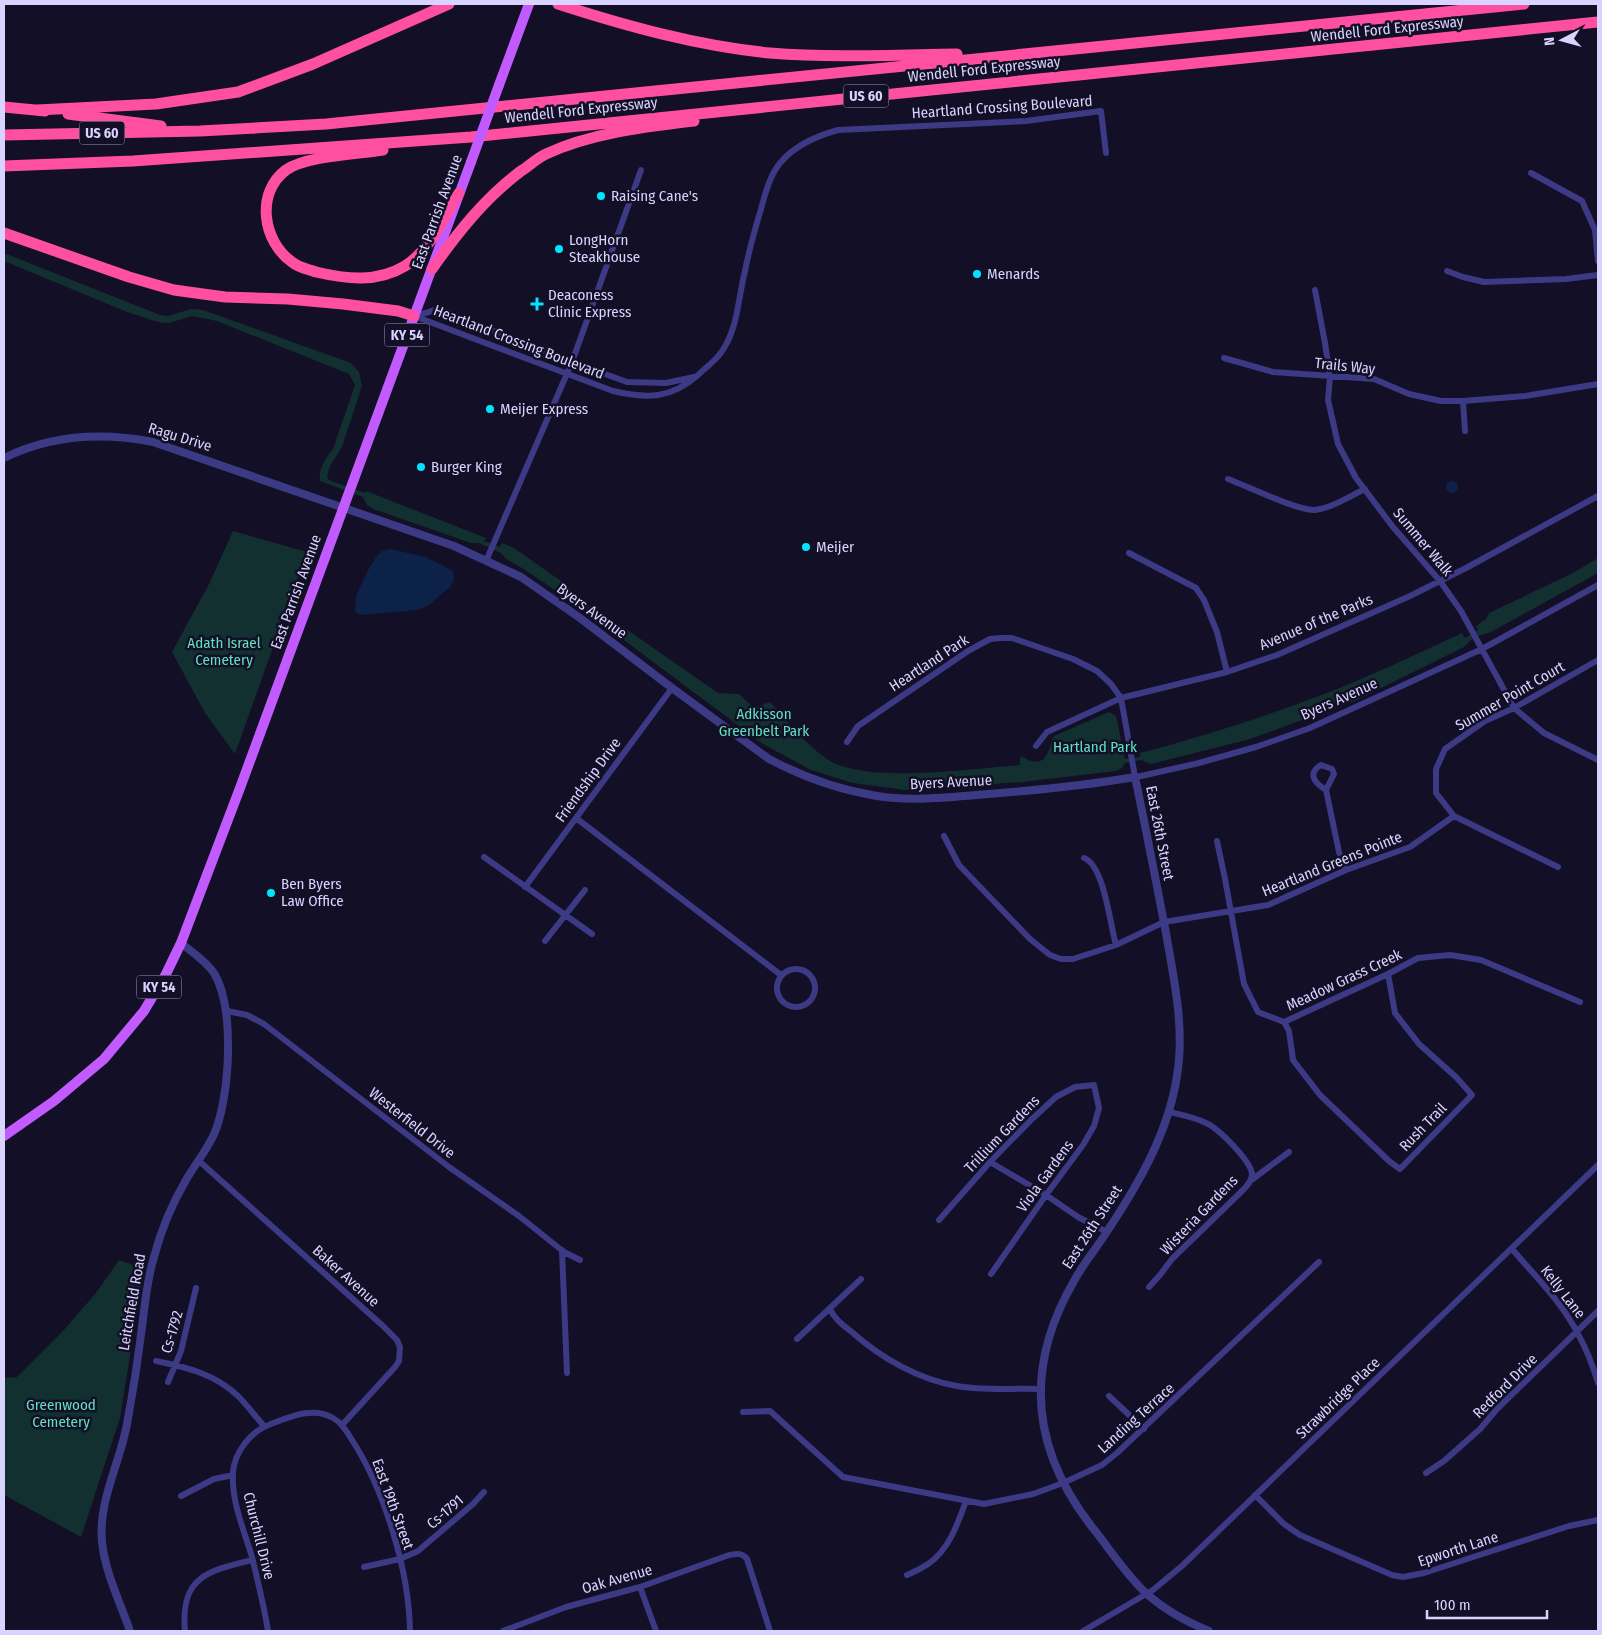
<svg xmlns="http://www.w3.org/2000/svg" width="1602" height="1635" font-family="'Fira Sans Condensed',sans-serif">
<rect width="100%" height="100%" fill="#130f26"/>
<path fill="#12302f" d="M4,253L160,315L168,316L191,309L203,310L351,363L359,372L362,386L342,447L330,466L327,476L329,480L365,493L366,491L486,538L484,541L500,547L502,543L514,548L568,586L581,602L598,614L599,610L718,693L739,694L754,708L770,702C788,721 805,744 827,759C865,785 974,768 1020,765V757C1025,757 1027,760 1032,761C1050,765 1048,745 1054,736L1109,712L1116,716L1125,759L1140,757V753C1198,738 1255,720 1311,699C1363,680 1412,656 1462,633L1465,638L1478,630L1476,626L1486,619L1489,613L1573,573L1598,558V573L1491,632C1479,636 1472,637 1464,647L1357,700L1250,739L1151,764L1141,760L1125,763L1122,768L1116,771L1022,782L905,790L853,783L811,770L763,744L573,602L522,568L505,558L501,553L479,543H471L376,510L367,505L363,497L320,481C318,470 326,457 333,449L355,385L349,374L217,321L192,316L169,323L158,322L127,312L4,261Z
M233,531L307,552L235,754L205,713L172,652L209,584Z
M119,1260L144,1269L120,1418L81,1537L4,1495V1378L17,1377L62,1332L96,1293Z"/>
<path fill="#0c2248" d="M1446 487a6 6 0 1 1 12 0a6 6 0 1 1-12 0Z
M390,549L426,557L453,571L454,580L450,587L429,605L417,610L360,615L355,611L356,596L367,572L376,557L382,551Z"/>
<g fill="none" stroke-linecap="round" stroke-linejoin="round">
<path stroke="#3d3a85" stroke-width="6" d="M1531,173L1582,201L1595,230L1598,261
M1447,271L1463,277L1484,282L1566,279L1598,275
M1315,290L1325,343L1330,377L1328,400L1338,444L1356,478L1393,527L1440,581L1461,611L1514,708L1544,733L1598,760
M414,316L613,391C647,399 671,399 698,375C705,368 714,362 720,354C738,331 738,298 745,271C749,250 755,229 761,209C765,194 770,175 780,163C795,145 816,136 838,130L1026,121L1101,111L1106,153
M415,316L439,309L572,362L627,382L666,383L694,377
M1224,358L1273,372L1374,379L1409,394L1441,401H1463L1525,396L1598,384
M1463,401L1465,431
M1228,479C1247,486 1298,511 1315,510C1332,508 1350,496 1365,489
M1129,553L1196,588L1204,600L1217,632L1227,672
M486,561L572,362L641,170
M847,742L858,726L968,651L990,639L1001,638H1012L1073,659L1097,671L1111,684L1121,698L1135,777L1141,776L1199,763L1256,747L1310,728L1482,649L1598,585
M1036,746L1047,732L1121,698L1227,672L1277,655L1410,596L1466,568L1598,496
M1326,790C1316,784 1306,774 1321,765L1332,769L1334,774L1326,790L1339,852L1346,870
M576,818L781,975
M944,836L959,865L1030,939L1050,955L1061,959H1073L1116,945L1164,922L1268,905L1346,870L1410,847L1454,816
M1217,841L1225,879L1244,984L1258,1012L1284,1022L1388,974L1418,958L1450,955L1481,960L1580,1002
M484,857L592,934
M1084,858C1104,865 1110,924 1116,945
M1558,867L1454,816L1436,793V769L1445,749L1485,721L1514,708L1598,660
M525,887L672,688
M545,941L585,890
M777 988a19 19 0 1 1 38 0a19 19 0 1 1-38 0Z
M227,1011L247,1015L264,1024L449,1167L519,1216L564,1252L580,1260
M1284,1022L1289,1031L1293,1060L1320,1095L1389,1161L1400,1169L1472,1095L1456,1077L1419,1044L1395,1013L1388,974
M198,1160L383,1326L397,1340L400,1347L399,1361L395,1367L342,1425
M990,1162L1046,1195L1078,1217L1107,1232
M1250,1181L1289,1152
M939,1220L990,1162L1031,1120L1056,1097L1075,1087L1094,1085L1099,1108L1094,1126L1083,1145L1046,1195L991,1274
M1512,1249C1535,1276 1562,1302 1578,1334C1587,1350 1593,1366 1598,1383
M562,1250L567,1373
M1149,1287L1160,1275L1172,1259L1243,1190C1247,1186 1252,1181 1252,1174C1251,1161 1218,1128 1206,1123C1194,1117 1182,1115 1169,1112
M830,1309C835,1320 844,1326 853,1333C881,1358 920,1380 957,1386C984,1391 1013,1388 1041,1389
M797,1339L861,1279
M156,1361C186,1367 215,1374 238,1396C247,1405 255,1416 264,1426
M168,1382L181,1351L196,1288
M1109,1396L1144,1429
M743,1412L770,1411L843,1477L984,1504L1033,1494L1063,1483L1102,1465L1117,1453L1319,1262
M1426,1473L1444,1461L1480,1429L1497,1409L1598,1311
M1255,1495L1284,1524L1300,1535L1392,1575L1403,1577L1424,1573L1569,1526L1598,1520
M181,1496L214,1479L233,1475
M364,1567L400,1559L418,1551L473,1504L484,1492
M907,1575C914,1572 922,1568 928,1564C949,1550 958,1523 966,1501
M640,1587L656,1631
M185,1631C180,1577 207,1571 252,1560
M268,1631C264,1606 258,1582 252,1557C244,1530 231,1501 233,1472C235,1451 251,1431 271,1424C290,1417 313,1406 333,1418C342,1423 347,1432 352,1440C385,1491 409,1571 410,1631
M503,1631L566,1607L640,1587L729,1555C736,1554 742,1552 747,1559L770,1631
M1083,1631L1153,1590L1183,1565L1598,1165"/>
<path stroke="#3d3a85" stroke-width="8" d="M4,458C51,435 102,432 153,442L454,546L521,577L580,618L672,688L769,759C803,777 839,790 877,796C909,801 943,798 976,795C1030,791 1082,786 1135,777C1146,829 1156,881 1166,933C1174,980 1185,1028 1177,1076C1168,1134 1138,1185 1106,1233C1096,1249 1083,1264 1074,1281C1024,1367 1031,1449 1092,1527C1110,1549 1126,1575 1147,1594C1165,1610 1187,1622 1209,1631
M130,1631C120,1602 105,1572 102,1542C98,1501 120,1463 127,1424C133,1392 138,1360 142,1327C145,1304 147,1279 154,1257C161,1230 172,1204 186,1180C195,1164 208,1149 215,1132C230,1095 235,1008 214,973C206,961 192,952 181,943"/>
<path stroke="#c25bff" stroke-width="10" d="M499,85L529,4
M4,1136L54,1101L104,1059L144,1011L166,974L181,943L240,788L471,162"/>
<path stroke="#ff4fa3" stroke-width="11" d="M558,4C626,26 698,46 770,53C832,58 894,55 957,54
M4,107L45,111
M37,110L156,104L238,92L313,64L449,4
M68,114L161,126
M4,135L200,131L326,124L1524,4
M383,150C357,154 306,156 286,170C255,193 263,242 292,262C299,268 308,269 316,272C346,279 377,283 405,266C430,250 444,218 459,193
M4,166L133,161L471,137L1598,22
M4,233L129,277L174,290L225,297L288,299L343,304L398,311L414,316
M432,269C458,232 485,198 521,171C529,166 537,158 546,154C591,133 645,127 694,121"/>
<path stroke="#c25bff" stroke-width="10" d="M471,162L499,85"/>
</g>
<g fill="#00e5ff" stroke="#130f26" stroke-width="2">
<circle cx="601" cy="196" r="5"/>
<circle cx="559" cy="249" r="5"/>
<circle cx="977" cy="274" r="5"/>
<path d="M534.5 296.5h5v5h5v5h-5v5h-5v-5h-5v-5h5z"/>
<circle cx="490" cy="409" r="5"/>
<circle cx="421" cy="467" r="5"/>
<circle cx="806" cy="547" r="5"/>
<circle cx="271" cy="893" r="5"/>
</g>
<g text-anchor="middle" dominant-baseline="central" stroke-width="5" stroke-linejoin="round" paint-order="stroke">
<g fill="#130f26" stroke="#9e99be" stroke-width="1">
<rect x="843.5" y="84.5" width="45" height="23" rx="4"/>
<rect x="79.5" y="121.5" width="45" height="23" rx="4"/>
<rect x="384.5" y="323.5" width="45" height="23" rx="4"/>
<rect x="136.5" y="975.5" width="45" height="23" rx="4"/>
</g>
<g font-size="14" font-weight="bold" fill="#d9d4ff">
<text x="866" y="96">US 60</text>
<text x="102" y="133">US 60</text>
<text x="407" y="335">KY 54</text>
<text x="159" y="987">KY 54</text>
</g>
<g font-size="15" fill="#d9d4ff" stroke="#130f26">
<text transform="translate(1387 29) rotate(-6)">Wendell Ford Expressway</text>
<text transform="translate(984 69) rotate(-6)">Wendell Ford Expressway</text>
<text transform="translate(1002 107) rotate(-4)">Heartland Crossing Boulevard</text>
<text transform="translate(581 110) rotate(-6)">Wendell Ford Expressway</text>
<text transform="translate(437 212) rotate(-70)">East Parrish Avenue</text>
<text transform="translate(519 342) rotate(21)">Heartland Crossing Boulevard</text>
<text transform="translate(1345 366) rotate(6)">Trails Way</text>
<text transform="translate(180 437) rotate(17)">Ragu Drive</text>
<text transform="translate(1423 542) rotate(50)">Summer Walk</text>
<text transform="translate(296 592) rotate(-70)">East Parrish Avenue</text>
<text transform="translate(592 611) rotate(36)">Byers Avenue</text>
<text transform="translate(1316 622) rotate(-23)">Avenue of the Parks</text>
<text transform="translate(929 663) rotate(-33)">Heartland Park</text>
<text transform="translate(1510 696) rotate(-30)">Summer Point Court</text>
<text transform="translate(1339 699) rotate(-24)">Byers Avenue</text>
<text transform="translate(588 780) rotate(-54)">Friendship Drive</text>
<text transform="translate(951 782) rotate(-3)">Byers Avenue</text>
<text transform="translate(1160 833) rotate(79)">East 26th Street</text>
<text transform="translate(1332 864) rotate(-22)">Heartland Greens Pointe</text>
<text transform="translate(1344 980) rotate(-25)">Meadow Grass Creek</text>
<text transform="translate(412 1123) rotate(38)">Westerfield Drive</text>
<text transform="translate(1423 1127) rotate(-46)">Rush Trail</text>
<text transform="translate(1002 1134) rotate(-46)">Trillium Gardens</text>
<text transform="translate(1045 1176) rotate(-54)">Viola Gardens</text>
<text transform="translate(1199 1215) rotate(-46)">Wisteria Gardens</text>
<text transform="translate(1092 1227) rotate(-57)">East 26th Street</text>
<text transform="translate(346 1276) rotate(42)">Baker Avenue</text>
<text transform="translate(1563 1292) rotate(52)">Kelly Lane</text>
<text transform="translate(132 1302) rotate(-80)">Leitchfield Road</text>
<text transform="translate(172 1332) rotate(-74)">Cs-1792</text>
<text transform="translate(1505 1386) rotate(-45)">Redford Drive</text>
<text transform="translate(1338 1398) rotate(-44)">Strawbridge Place</text>
<text transform="translate(1136 1418) rotate(-42)">Landing Terrace</text>
<text transform="translate(393 1504) rotate(70)">East 19th Street</text>
<text transform="translate(445 1512) rotate(-41)">Cs-1791</text>
<text transform="translate(259 1536) rotate(76)">Churchill Drive</text>
<text transform="translate(1458 1549) rotate(-18)">Epworth Lane</text>
<text transform="translate(617 1579) rotate(-16)">Oak Avenue</text>
</g>
<g font-size="15" fill="#d9d4ff" stroke="#130f26" text-anchor="start">
<text x="611" y="196">Raising Cane's</text>
<text x="569" y="240">LongHorn<tspan x="569" dy="17">Steakhouse</tspan></text>
<text x="987" y="274">Menards</text>
<text x="548" y="295">Deaconess<tspan x="548" dy="17">Clinic Express</tspan></text>
<text x="500" y="409">Meijer Express</text>
<text x="431" y="467">Burger King</text>
<text x="816" y="547">Meijer</text>
<text x="281" y="884">Ben Byers<tspan x="281" dy="17">Law Office</tspan></text>
</g>
<g font-size="15" fill="#5fe0c0" stroke="#130f26">
<text x="224" y="643">Adath Israel<tspan x="224" dy="17">Cemetery</tspan></text>
<text x="764" y="714">Adkisson<tspan x="764" dy="17">Greenbelt Park</tspan></text>
<text x="1095" y="747">Hartland Park</text>
<text x="61" y="1405">Greenwood<tspan x="61" dy="17">Cemetery</tspan></text>
</g>
</g>
<rect width="1602" height="1635" fill="none" stroke="#d9d4ff" stroke-width="10"/>
<g transform="translate(1562 40) rotate(264)" stroke="#130f26" stroke-width="4" paint-order="stroke">
<path d="M0-4L9 19L0 12L-9 19Z" fill="#d9d4ff"/>
<text y="-8" font-size="14" font-weight="bold" text-anchor="middle" fill="#d9d4ff">N</text>
</g>
<path d="M1427 1610v8h120v-8" fill="none" stroke="#d9d4ff" stroke-width="2.5"/>
<text x="1434" y="1610" font-size="15" fill="#d9d4ff" stroke="#130f26" stroke-width="4" paint-order="stroke">100 m</text>
</svg>
